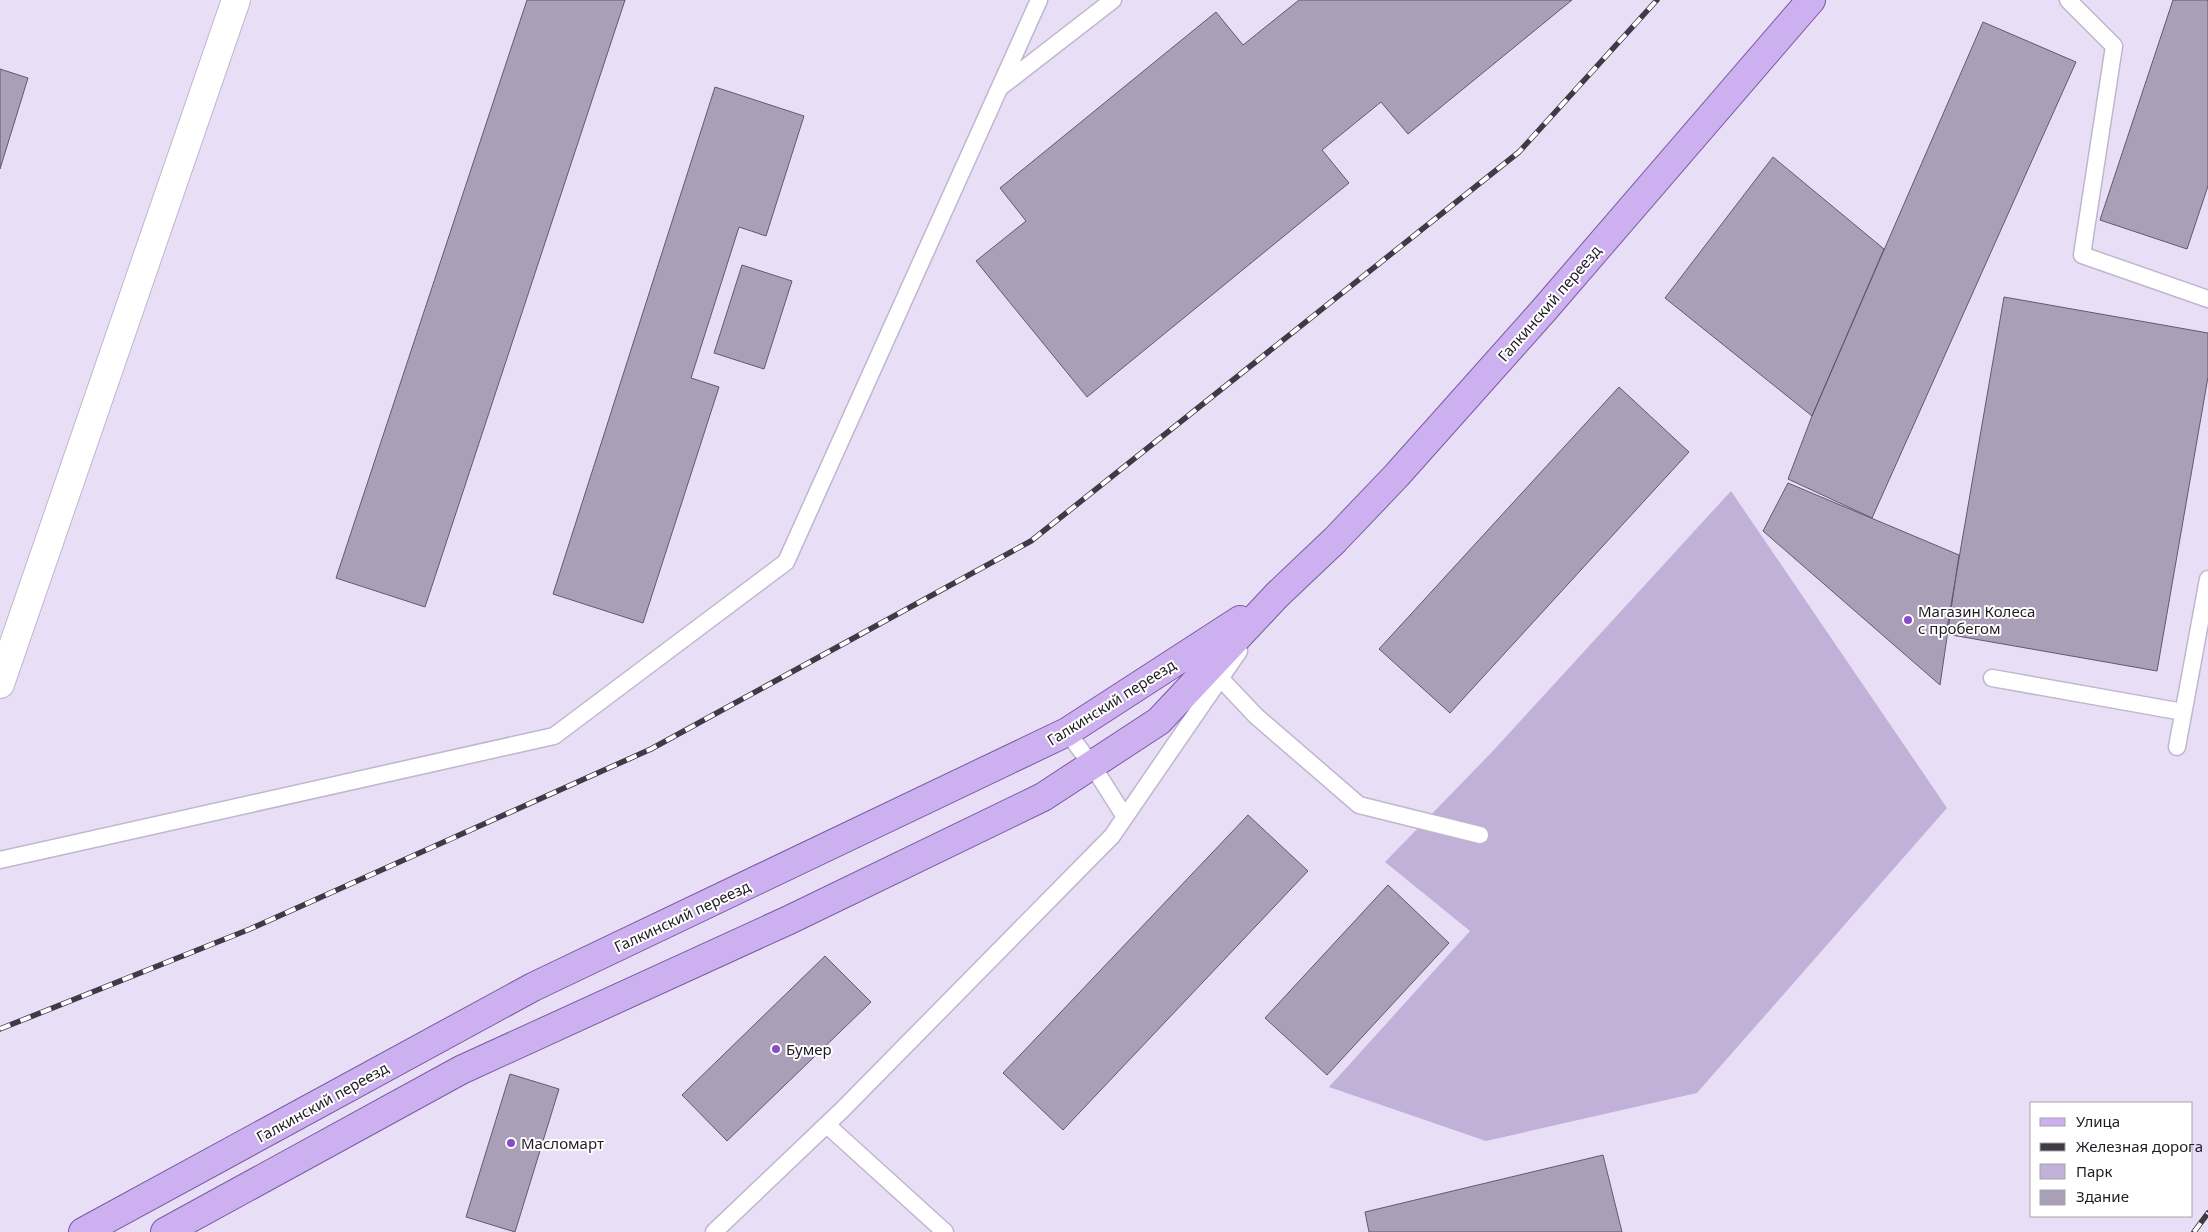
<svg xmlns="http://www.w3.org/2000/svg" width="2208" height="1232" font-family="'Noto Sans',sans-serif">
<rect width="100%" height="100%" fill="#e8dff7"/>
<path fill="#c1b1d9" d="M1731,491L1947,808L1697,1093L1486,1141L1329,1087L1470,931L1385,862L1491,753Z"/>
<path fill="#a9a0b7" stroke="#61596e" d="M527,0H625L425,607L336,578Z
M1299,0H1572L1408,134L1381,102L1322,150L1349,183L1087,397L976,261L1026,221L1000,188L1216,12L1243,45Z
M2173,0H2208V186L2187,249L2100,220Z
M1983,22L2076,62L1872,518L1788,479L1812,416Z
M0,69L28,78L0,169Z
M715,87L804,116L766,236L739,227L691,378L719,387L643,623L553,594Z
M1773,157L1884,249L1812,416L1665,298Z
M742,265L792,281L764,369L714,353Z
M2004,297L2208,333V377L2157,671L1946,634Z
M1619,387L1689,452L1450,713L1379,649Z
M1788,483L1959,555L1940,685L1763,531Z
M1248,815L1308,871L1063,1130L1003,1073Z
M1388,885L1449,943L1327,1075L1265,1018Z
M825,956L871,1002L727,1141L682,1095Z
M510,1074L559,1089L515,1232L466,1217Z
M1603,1155L1622,1232H1369L1365,1212Z"/>
<g fill="none" stroke-linecap="round" stroke-linejoin="round">
<defs>
<path id="lane" d="M2068,0L2114,46L2082,255L2208,299
M1002,86L1113,0
M1220,678L1256,716L1359,805L1480,835
M1992,678L2183,712
M1067,732L1092,765L1125,817
M2177,747L2208,579
M0,860L554,736L786,562L1039,0
M827,1125L945,1232
M714,1232L842,1110L1112,836L1239,651"/>
<path id="street" d="M0,684L236,0"/>
<path id="primary" d="M83,1232L533,987L1067,732L1240,620
M165,1232L461,1070L789,920L1043,797L1159,721L1277,595L1335,540L1397,475L1544,310L1811,0"/>
</defs>
<use href="#lane" stroke="#c0b6ce" stroke-width="19"/>
<use href="#street" stroke="#c0b6ce" stroke-width="30"/>
<use href="#primary" stroke="#7a5aa1" stroke-width="30"/>
<use href="#lane" stroke="#fff" stroke-width="16"/>
<use href="#street" stroke="#fff" stroke-width="28"/>
<use href="#primary" stroke="#cdb0ef" stroke-width="28"/>
<defs>
<path id="rail" d="M0,1029L250,929L651,749L1031,541L1519,152L1657,0
M2194,1232L2208,1213"/>
</defs>
<use href="#rail" stroke="#3f3a46" stroke-width="5.5"/>
<use href="#rail" stroke="#fff" stroke-width="4" stroke-dasharray="11" stroke-linecap="butt"/>
</g>
<g fill="#884dc4" stroke="#fff" stroke-width="2">
<circle cx="1908" cy="620" r="5"/>
<circle cx="776" cy="1049" r="5"/>
<circle cx="511" cy="1143" r="5"/>
</g>
<g text-anchor="middle" dominant-baseline="central" stroke-width="4" stroke-linejoin="round" paint-order="stroke">
<g font-size="15" fill="#1f1b24" stroke="#fff">
<text transform="translate(1549 303) rotate(-49)">Галкинский переезд</text>
<text transform="translate(1111 702) rotate(-32)">Галкинский переезд</text>
<text transform="translate(682 916) rotate(-25)">Галкинский переезд</text>
<text transform="translate(322 1102) rotate(-29)">Галкинский переезд</text>
</g>
<g font-size="15" fill="#1f1b24" stroke="#fff" text-anchor="start">
<text x="1918" y="611">Магазин Колеса<tspan x="1918" dy="17">с пробегом</tspan></text>
<text x="786" y="1049">Бумер</text>
<text x="521" y="1143">Масломарт</text>
</g>
</g>
<rect x="2030" y="1102" width="162" height="115" fill="#ffffff" stroke="#a5a4a7"/>
<rect x="2040" y="1118" width="25" height="8" fill="#cdb0ef" stroke="#a5a4a7"/>
<text x="2076" y="1127" font-size="15" fill="#1f1b24">Улица</text>
<rect x="2040" y="1143" width="25" height="8" fill="#3f3a46" stroke="#a5a4a7"/>
<text x="2076" y="1152" font-size="15" fill="#1f1b24">Железная дорога</text>
<rect x="2040" y="1164" width="25" height="15" fill="#c1b1d9" stroke="#a5a4a7"/>
<text x="2076" y="1177" font-size="15" fill="#1f1b24">Парк</text>
<rect x="2040" y="1190" width="25" height="15" fill="#a9a0b7" stroke="#a5a4a7"/>
<text x="2076" y="1202" font-size="15" fill="#1f1b24">Здание</text>
</svg>
